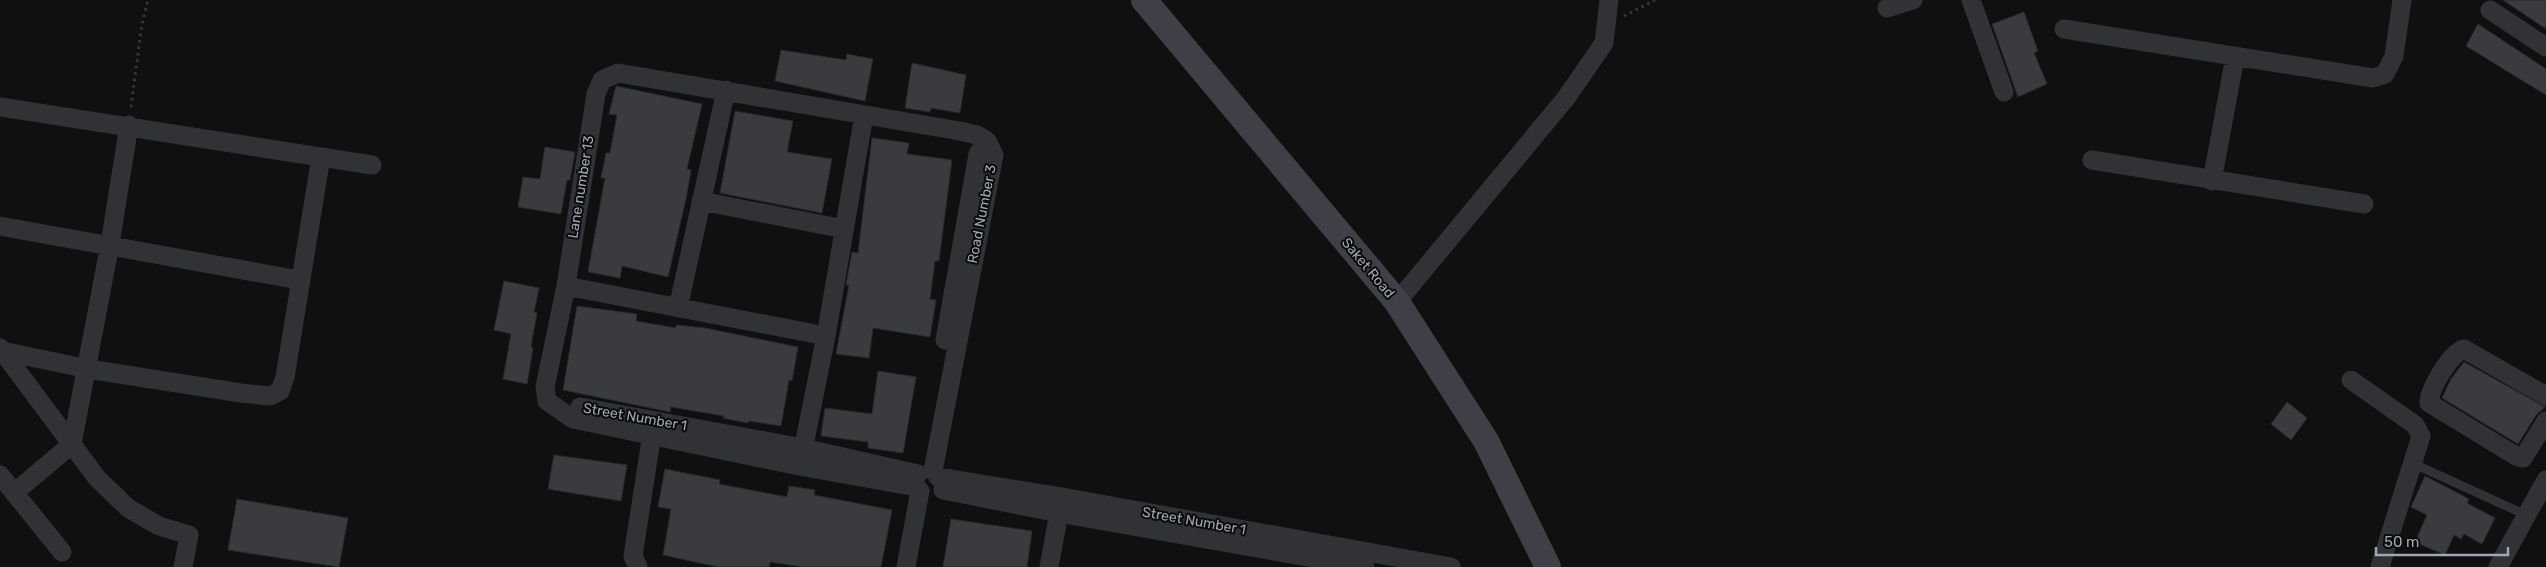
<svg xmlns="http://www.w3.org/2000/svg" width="2546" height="567" font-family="Rubik,sans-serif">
<rect width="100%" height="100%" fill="#101011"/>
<path fill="#3a3b3f" stroke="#2a2a2d" d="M2503,0H2546V29Z
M2024,12L2038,51L2034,53L2047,84L2018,97L1992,24Z
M2478,24L2546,69V95L2466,46Z
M781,50L846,60L847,54L873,59L865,101L775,81Z
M912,63L966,75L960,113L931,108L930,112L905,108Z
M616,86L702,104L687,169L691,170L686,199L668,277L622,266L620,278L588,272L605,178H601L606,153H610L617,115L609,114Z
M735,111L793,121L787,152L832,159L822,213L720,193Z
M872,138L909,143L907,154L952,160L939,261H935L930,299L936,300L930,337L873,328L869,358L836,354L849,285H846L852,252L858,253Z
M545,147L575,152L570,180H567L561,214L518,207L523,177L540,179Z
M504,281L539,288L534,312L537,313L531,347L533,348L527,384L503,379L511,334L494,330Z
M577,306L637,314L636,321L676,328V325L705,328L798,347L792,381L789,380L781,426L749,421L748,423L723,418L724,416L671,407L670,412L563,390Z
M2464,362L2545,407L2536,415L2518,444L2442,398L2451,379Z
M878,371L916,377L903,453L868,448V442L821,436L825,408L872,414Z
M2287,402L2307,418L2291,440L2271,424Z
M554,455L627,465L621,501L548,489Z
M665,469L720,480L719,484L787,497L789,486L815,490L814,495L892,510L881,567H803L770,562L769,567H718L663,555L671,509L658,507Z
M2425,476L2469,499L2467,503L2495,518L2482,544L2464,534L2461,539L2454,535L2445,555L2415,542L2427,515L2411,507Z
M237,499L348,518L339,567L228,550Z
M951,519L1032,531L1027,567H943Z"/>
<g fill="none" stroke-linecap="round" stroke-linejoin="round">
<path stroke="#37383d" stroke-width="3" stroke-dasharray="2.5 4" stroke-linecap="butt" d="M1624,16L1655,0
M131,107L142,24L148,0"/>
<path stroke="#313236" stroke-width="9" d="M2412,463L2526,515"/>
<path stroke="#313236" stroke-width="19" d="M1971,0L2004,92
M1887,8L1913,0
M2490,10L2546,47
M2064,29L2373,78L2385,74L2394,56L2402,0
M0,107L372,165
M2092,160L2364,204
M2212,181L2235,57
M701,201L844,229
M0,226L299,280
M566,286L826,336
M1397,302L1566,98L1604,43L1609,0
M678,308L726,90
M945,340L978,154L987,141
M0,348L97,478L128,508L159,526L189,535L183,567
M2,351L88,369L241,393L270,396L280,391L285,377L321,157
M2351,380L2415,425L2421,436L2380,567
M2546,396L2464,349C2450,353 2429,390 2429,403L2516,456L2523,458L2546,421
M580,407L803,448L918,474
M801,460L826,336L864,115
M933,471L994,155L987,141
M0,475L62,552
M938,477L1061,497L1451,567
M917,487L799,466L573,419L547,401L545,387L566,286L596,94L602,80L618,73L960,131L977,135L987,141
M943,490L1059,513L1365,567
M14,493L72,444L110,244L129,125
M638,567L633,556L654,421
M906,567L920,491
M1049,567L1059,513
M2498,567L2546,480"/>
<path stroke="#3f4047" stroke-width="26" d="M1144,0L1397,302L1486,441L1548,567"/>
</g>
<g text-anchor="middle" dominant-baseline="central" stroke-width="4" stroke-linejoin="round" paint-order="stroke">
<g font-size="14" fill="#a0a6b3" stroke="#0b0b0c">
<text transform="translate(581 187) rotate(-81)">Lane number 13</text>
<text transform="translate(982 214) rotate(-79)">Road Number 3</text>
<text transform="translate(1368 268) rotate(50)">Saket Road</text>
<text transform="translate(635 417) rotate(10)">Street Number 1</text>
<text transform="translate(1194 521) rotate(10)">Street Number 1</text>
</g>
</g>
<path d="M2376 547v8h132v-8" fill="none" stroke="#a0a6b3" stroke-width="2.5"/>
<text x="2384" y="547" font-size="15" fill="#a0a6b3" stroke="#0b0b0c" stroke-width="4" paint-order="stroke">50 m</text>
</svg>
